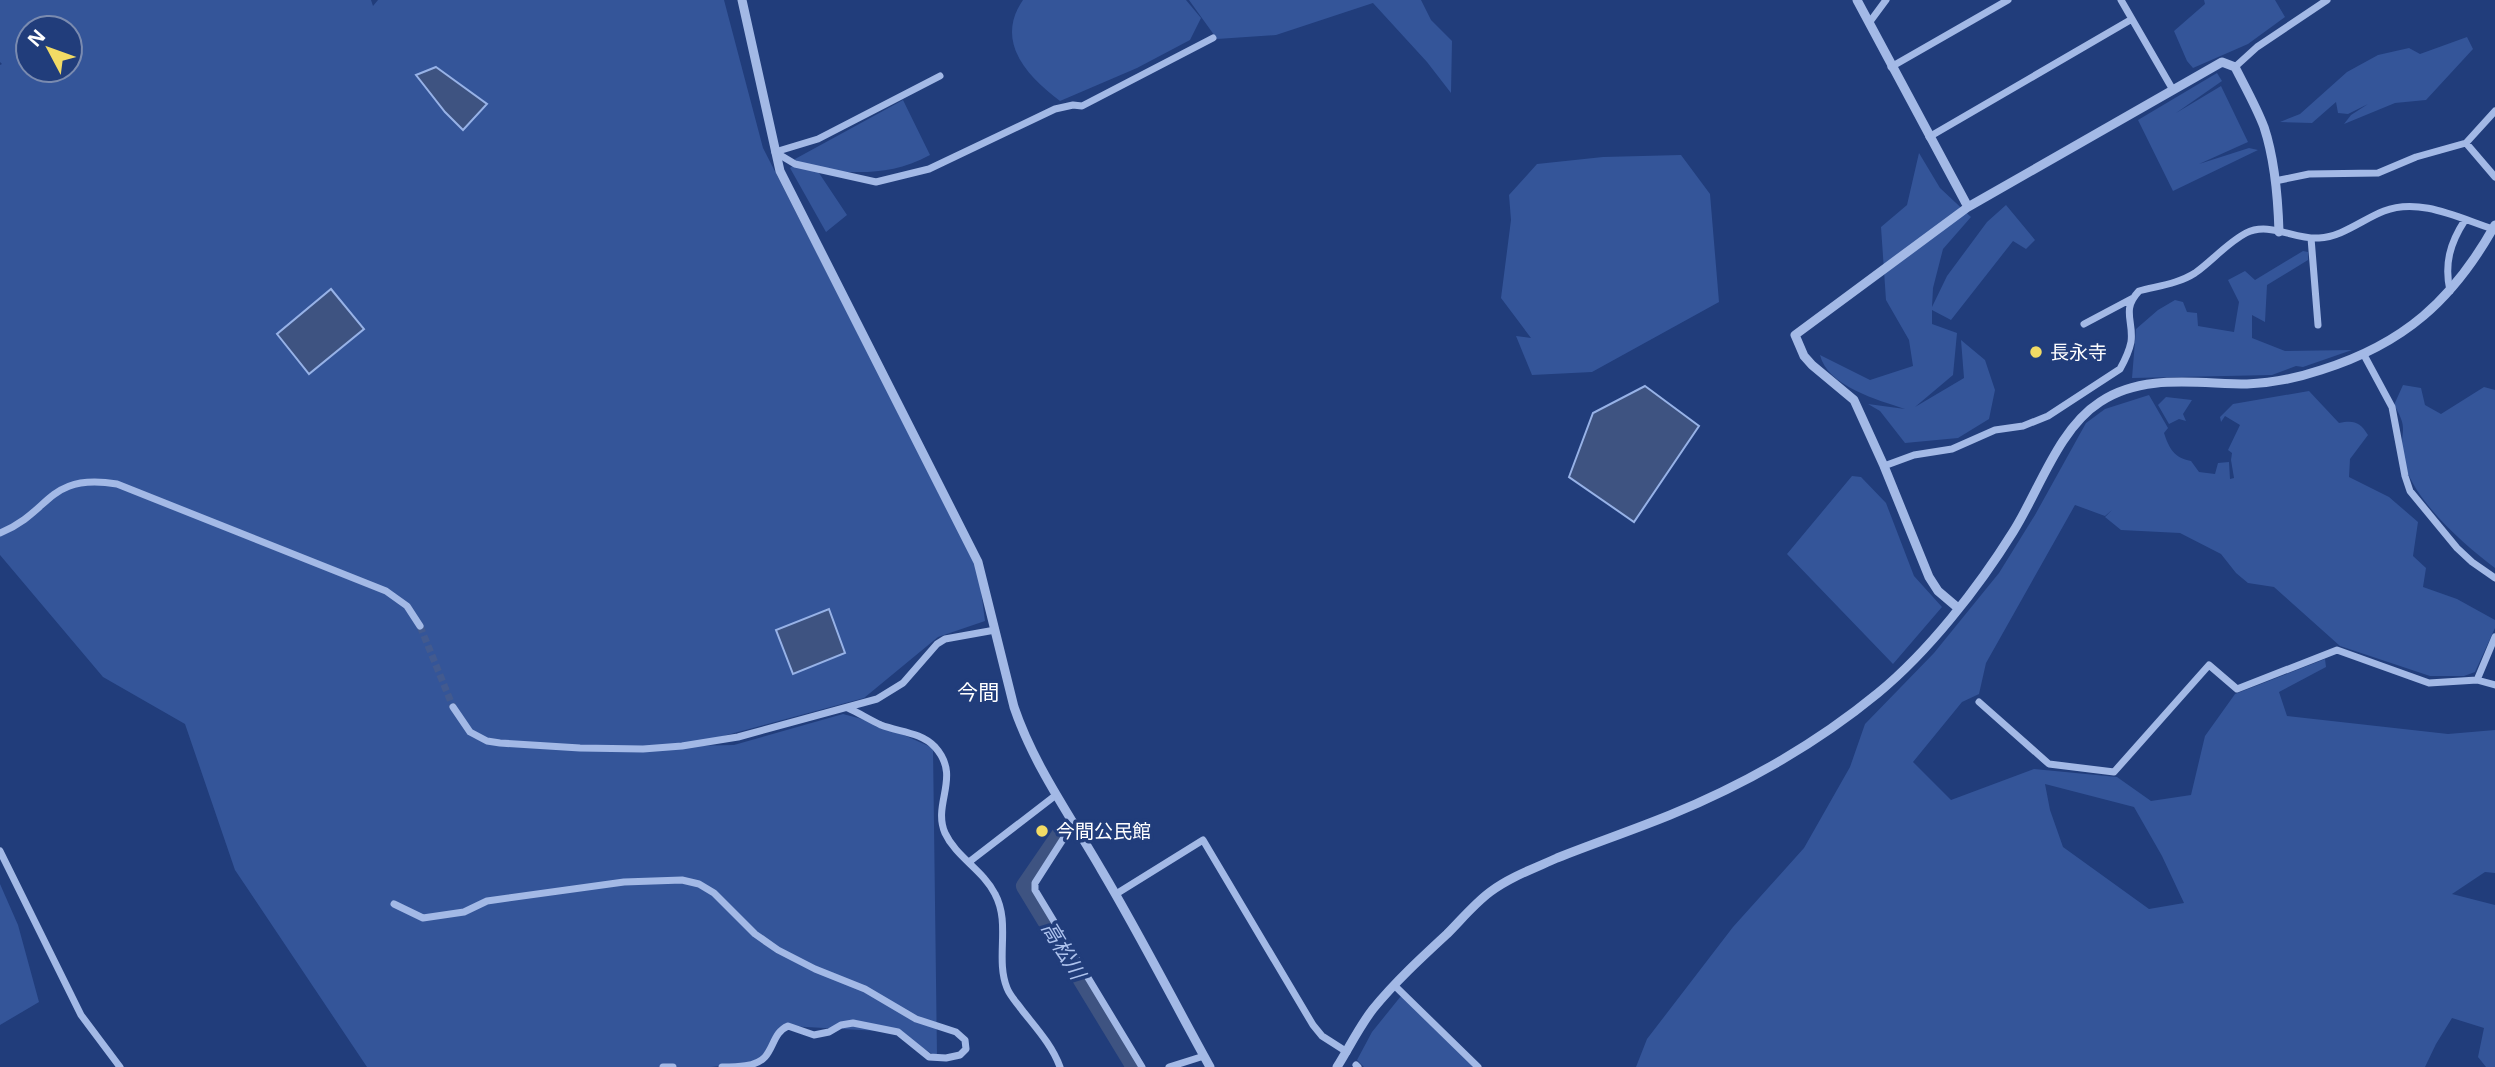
<svg xmlns="http://www.w3.org/2000/svg" width="2495" height="1067" font-family="'Open Sans','Noto Sans JP',sans-serif">
<rect width="100%" height="100%" fill="#213d7b"/>
<path fill="#345599" fill-rule="evenodd" d="M0,0H371L373,6L378,0H724L763,148L978,568L985,621L938,637L864,698L686,746L734,745L843,714L877,723L933,748L937,1057L898,1032L788,1026L765,1058L741,1064L711,1067H367L235,870L185,724L103,677L0,555V65L2,64L0,62ZM28,28H70V70H28Z
M1023,0H1186L1201,18L1190,40L1137,68L1060,101C1028,77 994,42 1023,0Z
M1189,0H1421L1431,20L1452,41L1451,93L1427,62L1373,3L1276,35L1217,39Z
M2204,0H2275L2285,17L2248,44L2193,68L2187,61L2174,31L2205,4Z
M2467,37L2473,49L2426,100L2395,103L2344,124L2351,115L2368,104L2348,114L2338,113L2336,102L2312,123L2280,122L2300,114L2347,72L2378,55L2409,48L2420,54Z
M2217,73L2222,81L2176,113L2221,86L2248,142L2199,164L2249,148L2258,150L2173,191L2138,120Z
M903,100L930,155C890,176 860,173 817,170L847,215L826,232L790,168L795,164V159Z
M1919,153L1940,188L1971,217L1943,249L1933,288L1932,307L1947,276L1987,222L2006,205L2035,240L2026,249L2013,241L1951,320L1932,310V324L1957,333L1953,375L1915,407L1964,378L1961,340L1985,360L1995,390L1989,419L1958,438L1905,443L1880,411L1868,404L1905,409C1878,400 1827,386 1820,355L1870,380L1913,366L1909,340L1886,300L1881,227L1907,205Z
M1681,155L1710,194L1719,302L1592,372L1532,375L1516,336L1531,338L1501,298L1511,220L1509,195L1537,164L1603,157Z
M2303,251L2308,252V260L2267,285L2265,322L2252,315V338L2285,351L2352,350L2303,367L2296,366L2272,375L2132,378L2136,329L2158,310L2175,300L2183,302L2187,312L2197,313L2198,326L2234,332L2239,302L2228,280L2245,271L2255,280Z
M2403,385L2421,388L2425,405L2441,414L2484,387L2495,390V568C2464,545 2408,496 2403,456C2399,430 2410,431 2394,405Z
M2309,391L2339,423C2354,420 2360,422 2368,435L2350,459L2349,477L2389,497L2418,522L2413,556L2426,568L2423,587L2457,599L2495,620V628L2475,672L2464,676H2430L2340,646L2274,587L2248,583L2236,573L2221,554L2180,533L2121,530L2105,517L2112,510L2105,516L2075,505L1986,663L1979,694L1962,702L1913,762L1951,800L2034,769L2117,777L2151,801L2191,795L2205,736L2235,694L2325,659L2326,667L2279,692L2287,716L2448,734L2495,730V873L2485,872L2452,894L2495,905V1067H2486L2478,1057L2484,1028L2452,1018L2436,1044L2425,1067H1636L1647,1039L1733,927L1804,848L1850,767L1865,724L1934,653L1999,573L2035,515L2086,423L2105,409L2149,395L2168,428L2164,433C2169,448 2174,458 2191,461L2199,472L2215,474L2218,463L2229,462L2230,479L2234,478L2231,460L2232,453L2228,450L2240,425L2225,416L2221,422L2220,417L2233,404ZM2045,784L2134,807L2162,856L2184,903L2149,909L2063,847L2050,810Z
M2166,397L2192,400L2183,414L2186,421L2179,419L2169,424L2158,405Z
M1852,476L1861,477L1886,503L1914,576L1942,607L1893,664L1787,554Z
M0,884L18,925L39,1002L0,1025Z
M1401,996L1473,1067H1364L1357,1060L1372,1032Z"/>
<path fill="#3e5381" stroke="#97b2e7" stroke-width="2" d="M436,67L487,104L463,130L445,112L416,75Z
M331,289L364,329L309,374L277,334Z
M1645,386L1699,426L1634,522L1569,477L1593,413Z
M829,609L845,653L793,674L776,630Z"/>
<g fill="none" stroke-linecap="round" stroke-linejoin="round">
<path stroke="#3e5381" stroke-width="18" d="M1060,835L1025,886L1135,1067"/>
<path stroke="#425a8f" stroke-width="7" stroke-dasharray="7 3.5" stroke-linecap="butt" d="M420,626L453,707"/>
<path stroke="#a3b9e6" stroke-width="7" d="M2121,0L2173,90
M1869,23L1886,0
M1891,67L2008,0
M2235,67L2257,47L2327,0
M1929,137L2132,19
M2466,143L2495,177
M775,152L795,164L876,182L929,169L1055,109L1073,105L1082,106L1213,38
M775,152L818,139L940,76
M2275,181L2309,174L2378,173L2416,157L2466,143L2495,111
M2311,238L2318,325
M2450,291C2444,264 2450,243 2465,220
M2084,324L2133,298
M2364,355L2392,407L2405,476L2410,491L2457,548L2472,562L2495,578
M1884,466L1914,455L1952,449L1995,430L2023,426L2048,416L2120,369C2125,360 2129,352 2131,342C2134,321 2121,310 2139,291C2157,286 2178,284 2195,273C2212,261 2227,243 2246,233C2269,221 2295,240 2319,238C2342,237 2363,219 2384,211C2419,197 2459,218 2493,229
M0,533C53,511 46,473 117,484L386,591L407,606L420,626
M2495,637L2477,680L2495,685
M1979,702L2049,764L2114,772L2209,665L2237,689L2337,650L2429,683L2477,680
M453,707L470,732L487,741L500,743L580,748L643,749L682,746L738,737L877,699L903,683L937,644L945,639L995,630
M848,708C859,713 870,720 881,725C899,732 921,732 935,747C962,777 932,803 945,833C956,857 983,870 995,894C1011,924 995,958 1007,988C1010,996 1017,1003 1022,1010C1036,1028 1052,1045 1060,1067
M1074,822L1035,883V890L1142,1067
M0,851L81,1015L120,1067
M969,862L1056,795
M1116,894L1203,840L1313,1025L1322,1036L1347,1052
M394,904L423,918L464,912L487,901L624,882L682,880L699,884L714,893L755,934L778,950L815,969L865,989L916,1019L956,1032L965,1040L966,1049L960,1055L946,1058L929,1057L898,1032L853,1023L841,1025L829,1032L814,1035L788,1026C774,1032 774,1047 765,1057C756,1067 736,1067 722,1067
M1394,985L1478,1067
M1356,1065L1358,1067
M663,1067H673
M1169,1067L1204,1056"/>
<path stroke="#a3b9e6" stroke-width="9" d="M742,0L780,171L978,562L1014,707C1034,766 1071,817 1102,871C1140,935 1174,1002 1210,1067
M1857,0L1968,207
M1958,608L1938,591L1929,577L1884,466L1854,400L1812,365L1804,356L1795,335L1968,207L2222,62L2235,67C2245,87 2256,106 2264,127C2275,160 2278,198 2279,232
M1337,1067C1349,1048 1359,1027 1373,1009C1395,982 1421,958 1447,934C1461,920 1474,904 1490,892C1510,877 1535,868 1557,858C1595,843 1633,830 1670,815C1743,785 1816,744 1878,693C1929,651 1978,588 2013,532C2039,491 2058,429 2100,402C2143,373 2198,384 2247,384C2273,383 2297,378 2321,370C2404,344 2453,300 2495,225"/>
</g>
<g fill="#f2db65" stroke="#213d7b" stroke-width="2.5">
<circle cx="2036" cy="352" r="7"/>
<circle cx="1042" cy="831" r="7"/>
</g>
<g text-anchor="middle" dominant-baseline="central" stroke-width="7" stroke-linejoin="round" paint-order="stroke">
<g font-size="19" fill="#fff" stroke="#213d7b" text-anchor="start">
<text x="2050" y="352">長永寺</text>
<text x="1056" y="831">今間公民館</text>
</g>
<g font-size="21" fill="#fff" stroke="#213d7b">
<text x="978" y="692">今間</text>
</g>
<g font-size="21" font-style="italic" fill="#aec3ee" stroke="#213d7b">
<text transform="translate(1064 950) rotate(59)">高松川</text>
</g>
</g>
<g transform="translate(49 49) rotate(311)"><circle r="33" fill="#213d7b" stroke="#7a8bb0" stroke-width="2"/>
<path d="M0-5L12 26L0 18L-12 26Z" fill="#f2db65"/>
<text y="-10" font-size="19" font-weight="bold" text-anchor="middle" fill="#ffffff">N</text>
</g>
</svg>
